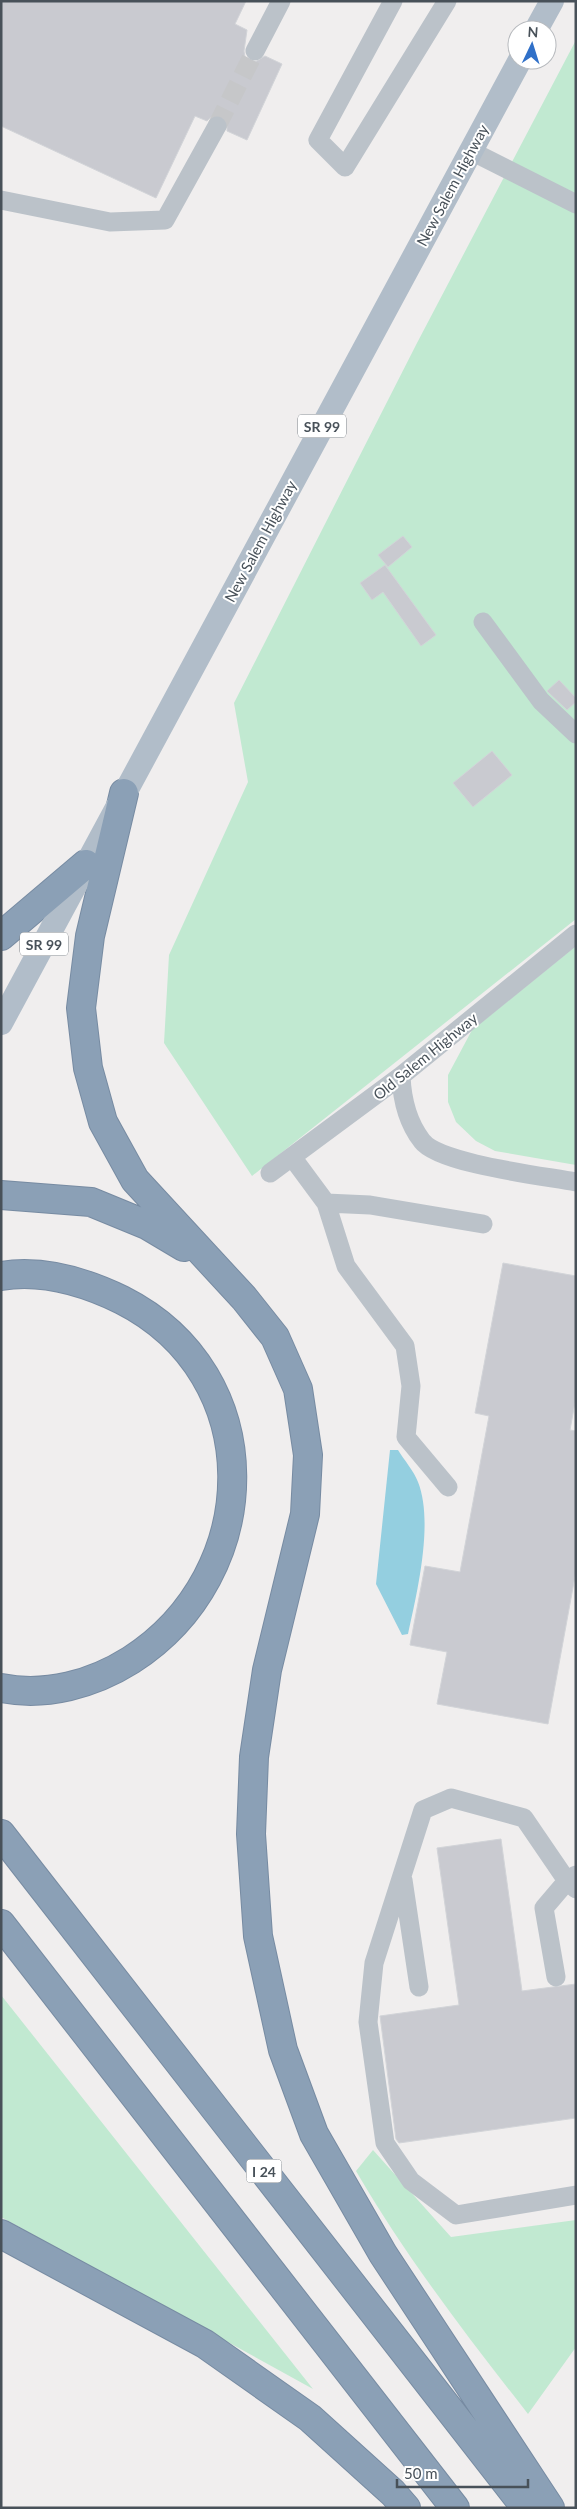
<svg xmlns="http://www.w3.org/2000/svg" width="577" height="2509" font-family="Lato,sans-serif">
<rect width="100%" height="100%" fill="#f0eeee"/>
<path fill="#c1e9d1" d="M576,40V919L252,1176L164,1043L169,955L248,782L234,703L417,343Z
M576,946V1165L495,1151L476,1141L456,1122L448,1102V1075L472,1030Z
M1,1995L313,2389L1,2217Z
M373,2150L451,2237L576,2220V2347L528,2414C467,2336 406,2257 356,2171Z"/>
<path fill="#94cfe0" d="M390,1450H398C404,1460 414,1471 418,1482C434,1522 417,1593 408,1634L402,1635L376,1584Z"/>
<path fill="#c9cad0" stroke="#d2d4d8" d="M1,1H246L235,24L247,30L244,51L245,57L255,62L265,56L282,64L247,140L227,131V121L222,116H212L207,121L195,116L156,198L1,126Z
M403,536L412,547L388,567L378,555Z
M385,565L436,635L421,646L383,592L372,600L360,583Z
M559,680L576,698V702L567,710L547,691Z
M492,751L512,775L473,807L453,783Z
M503,1263L576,1276V1397L570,1430L576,1431V1571L548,1724L437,1704L447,1652L410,1645L425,1566L460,1572L489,1416L475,1413Z
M501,1839L522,1991L576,1984V2118L399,2143L396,2139L380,2016L459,2005L437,1848Z"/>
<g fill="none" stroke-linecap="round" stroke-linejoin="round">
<path stroke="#c6c7c9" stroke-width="19" stroke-dasharray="19 9" stroke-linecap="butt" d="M217,126L255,51"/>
<defs>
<path id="highway" d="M124,793L90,936L81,1008L88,1068L103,1122L135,1180L244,1298L275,1337L298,1389L308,1455L305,1514L267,1670L254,1757L251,1834L258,1936L283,2050L314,2134L383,2254L550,2508
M1,936L86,864
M1,1195L91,1202L147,1225L184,1247
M1,1276C43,1269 85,1282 122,1300C270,1375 265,1574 131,1660C93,1684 46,1697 1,1688
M1,1834L526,2508
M1,1924L455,2508
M1,2234L205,2344L310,2418L393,2493L406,2508"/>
</defs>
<use href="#highway" stroke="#778ba2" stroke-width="30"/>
<path stroke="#bbc2c9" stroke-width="19" d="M393,1L318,140L345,167L447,1
M255,51L281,1
M471,151L576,204
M1,200L110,222L165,220L217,126
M483,622L541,701L576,734
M401,1076C402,1099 408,1123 422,1141C439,1164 545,1176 576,1182
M292,1157L326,1203L370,1205L483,1224
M270,1173L401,1076L576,934
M326,1203L346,1266L405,1346L411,1386L406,1437L448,1487
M403,1880L419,1987
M576,1889L567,1881L524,1818L451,1798L423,1810L374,1963L368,2022L385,2143L411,2181L456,2215L576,2195
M556,1977L544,1908L567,1881L576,1875"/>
<path stroke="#b1bdc9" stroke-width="24" d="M536,30L552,1
M1,1023L520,60"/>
<use href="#highway" stroke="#8ba0b6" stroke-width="28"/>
</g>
<g text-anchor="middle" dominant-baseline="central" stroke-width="4" stroke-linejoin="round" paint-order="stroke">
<g fill="#fff" stroke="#7f858b" stroke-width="1">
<rect x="298" y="414.5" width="48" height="23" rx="4"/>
<rect x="20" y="932.5" width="48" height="23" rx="4"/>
<rect x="246.5" y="2159.5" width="35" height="23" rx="4"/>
</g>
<g font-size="14" font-weight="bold" fill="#485159">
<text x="322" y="426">SR 99</text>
<text x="44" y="944">SR 99</text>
<text x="264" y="2171">I 24</text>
</g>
<g font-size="15" fill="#485159" stroke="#fff">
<text transform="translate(452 185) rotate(-62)">New Salem Highway</text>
<text transform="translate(260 541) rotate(-62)">New Salem Highway</text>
<text transform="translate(425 1056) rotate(-39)">Old Salem Highway</text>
</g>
</g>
<rect width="577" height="2509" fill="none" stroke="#485159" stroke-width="5"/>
<g transform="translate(532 45) rotate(4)"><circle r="24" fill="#ffffff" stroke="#b6b9bd"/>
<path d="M0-4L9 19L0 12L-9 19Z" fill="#3070c8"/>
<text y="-8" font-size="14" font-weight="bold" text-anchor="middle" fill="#485159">N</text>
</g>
<path d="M397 2479v8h131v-8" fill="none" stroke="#485159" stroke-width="2.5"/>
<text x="404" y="2479" font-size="15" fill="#485159" stroke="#ffffff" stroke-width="4" paint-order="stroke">50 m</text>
</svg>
